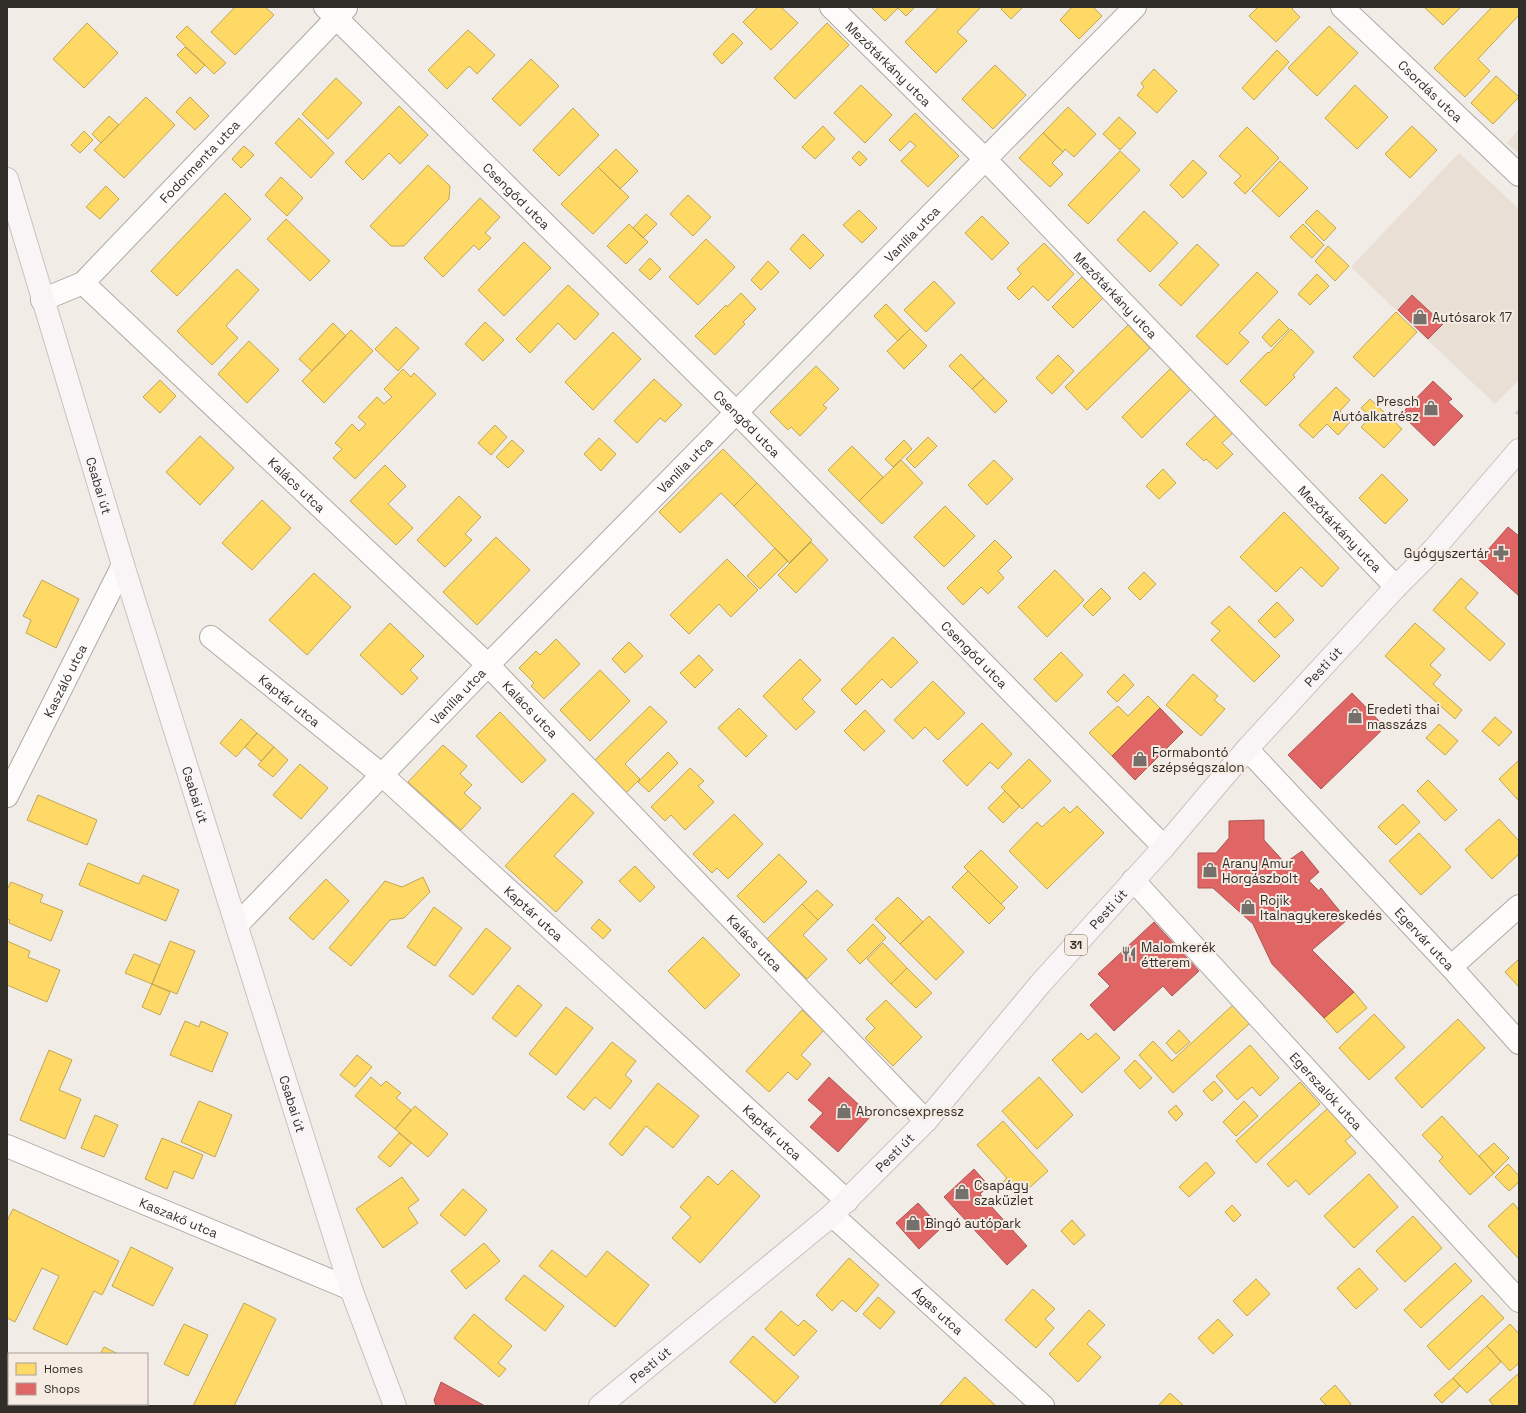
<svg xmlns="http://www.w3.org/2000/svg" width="1526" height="1413" font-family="'Space Grotesk',sans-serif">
<rect width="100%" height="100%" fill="#f2ece7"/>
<path fill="#e9dfd5" d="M1519,129V154L1507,143Z
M1459,153L1519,209V380L1495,404L1351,267Z"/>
<path fill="#ffd966" stroke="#c1a654" d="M235,7H265L274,15L235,55L211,32Z
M758,7H781L798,23L771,50L743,22Z
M871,7H915L906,16L898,8L885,21Z
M939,7H981L957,32L967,41L936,73L905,42Z
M1003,7H1023L1011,19L1001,9Z
M1072,7H1093L1102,16L1079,39L1060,20Z
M1258,7H1294L1292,9L1300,17L1276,42L1249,16Z
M1424,7H1461L1443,25Z
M1492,7H1519V15L1478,59L1490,71L1465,97L1434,68Z
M87,23L118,53L84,88L53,59Z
M827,23L849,45L795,99L774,78Z
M187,26L226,63L214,74L176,37Z
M1329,26L1358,53L1317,96L1288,68Z
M468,30L495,55L477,74L469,66L447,89L428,70Z
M733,33L743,43L722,64L713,54Z
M185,47L205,65L196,74L177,55Z
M1277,50L1289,62L1254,100L1242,88Z
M531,59L559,86L520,126L492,99Z
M995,65L1026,95L993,129L962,99Z
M1154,69L1177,91L1157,113L1137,95L1144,87L1141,83Z
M1496,76L1519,97L1493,124L1471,103Z
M336,78L362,103L328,139L302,114Z
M861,85L892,115L865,143L834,113Z
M1355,85L1388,117L1357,149L1325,118Z
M146,97L175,125L124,178L94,150Z
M190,97L209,116L195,130L176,112Z
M399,106L428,135L400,164L389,153L363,180L345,162Z
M1068,107L1096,134L1074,157L1065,149L1063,152L1043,133Z
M573,108L599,135L559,176L533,150Z
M915,113L959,156L928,187L901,161L916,146L910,141L900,151L889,140Z
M109,116L119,125L101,143L92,134Z
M1119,117L1136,133L1120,150L1103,134Z
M299,118L334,153L311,178L275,143Z
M823,126L835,139L815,159L802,147Z
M1412,126L1437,150L1410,178L1385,154Z
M1247,127L1279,158L1245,194L1234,183L1241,176L1219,156Z
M84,131L93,140L80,153L71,145Z
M1043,133L1063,152L1052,163L1063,174L1050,187L1019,158Z
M244,146L254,155L241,168L232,159Z
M616,149L638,171L620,189L598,167Z
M859,151L867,159L860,166L852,158Z
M1120,151L1140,170L1088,224L1068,205Z
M1193,160L1207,173L1183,198L1170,185Z
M1280,161L1308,188L1279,217L1252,191Z
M428,165L450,186L449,199L404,246H391L370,226Z
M598,167L629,197L593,234L561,204Z
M281,177L303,198L287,216L265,195Z
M106,186L119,199L100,219L86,207Z
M225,193L251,219L177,296L151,271Z
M688,195L711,217L693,236L670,214Z
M480,198L500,217L485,233L491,238L479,250L474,245L443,277L424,258Z
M859,210L877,228L862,243L843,225Z
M1317,210L1336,228L1324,241L1305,222Z
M1144,211L1178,243L1150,272L1117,240Z
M646,214L657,224L643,238L633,228Z
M982,216L1009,243L992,260L965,233Z
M286,219L330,261L310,281L267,239Z
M629,224L648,242L626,264L607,246Z
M1303,224L1324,245L1312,258L1290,237Z
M803,234L824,255L810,269L790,249Z
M706,239L735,267L698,305L669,277Z
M524,242L551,268L504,316L478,290Z
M1044,243L1074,274L1048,301L1033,286L1019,300L1007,288L1021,274L1017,269Z
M1197,244L1219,265L1181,306L1159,285Z
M1328,246L1349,266L1335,281L1315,261Z
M650,258L661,269L650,280L639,270Z
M768,261L779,272L761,290L751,280Z
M237,269L259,290L226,326L238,338L212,365L177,331Z
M1257,272L1278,292L1239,333L1249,342L1227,365L1196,336Z
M1317,274L1329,286L1310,305L1298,294Z
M1082,277L1103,298L1073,328L1052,307Z
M934,281L955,303L926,332L904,310Z
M568,285L599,314L575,340L558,323L530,353L516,339Z
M741,293L756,309L743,322L745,324L715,355L695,336L726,305L727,307Z
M886,304L910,329L898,341L874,316Z
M1396,312L1417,332L1374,377L1353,357Z
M1279,319L1289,329L1271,347L1262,337Z
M485,322L504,340L483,361L465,344Z
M333,323L346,336L312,371L299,359Z
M1128,325L1150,348L1087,410L1065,387Z
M396,327L419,348L398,371L375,349Z
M910,329L927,346L904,369L887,351Z
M1291,329L1314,352L1293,375L1295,377L1266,406L1240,381L1268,352L1269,353Z
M351,330L373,351L324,403L302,381Z
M613,332L641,359L593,410L565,382Z
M249,341L279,370L247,403L218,374Z
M961,354L984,378L972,389L949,366Z
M1058,355L1074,371L1052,394L1036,378Z
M816,366L839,389L823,405L827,408L800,436L791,427L788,430L770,412Z
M1171,368L1191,389L1142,438L1122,417Z
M403,369L411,377L414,373L436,394L355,479L333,458L342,449L335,443L352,424L359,431L366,424L358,417L377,397L384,404L392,397L384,389Z
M984,378L1007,401L995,413L972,389Z
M654,379L682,405L665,422L660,418L637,443L614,421Z
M160,380L176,396L160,413L143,397Z
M1336,387L1350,400L1340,411L1351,421L1338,435L1327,424L1313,438L1299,425Z
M1370,399L1402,429L1384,448L1361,427L1371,417L1361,408Z
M1217,414L1234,432L1222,443L1233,454L1217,469L1206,459L1204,461L1186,444Z
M495,425L507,437L491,455L478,443Z
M200,436L234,468L200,505L166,472Z
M928,437L937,446L915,468L906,459Z
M599,438L616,454L601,471L584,454Z
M512,440L524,451L508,468L496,457Z
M904,440L912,449L893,467L885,459Z
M852,446L883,477L859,501L828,470Z
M723,449L757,483L734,506L721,493L680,533L659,512Z
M901,460L923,483L882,524L859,501Z
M994,460L1013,479L987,505L968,485Z
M385,465L406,486L388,504L413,528L396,545L350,501Z
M1163,469L1176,483L1159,499L1146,486Z
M1382,474L1408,500L1385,524L1359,498Z
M757,483L812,540L789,563L734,506Z
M459,496L481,517L465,534L472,540L445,567L417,540Z
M262,500L291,528L252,570L222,543Z
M945,506L975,536L944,567L914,537Z
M1284,512L1339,568L1322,587L1301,567L1276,592L1240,557Z
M496,537L530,570L477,625L443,592Z
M995,540L1012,557L998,571L1004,578L988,594L981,587L963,605L947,588Z
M811,542L828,560L796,593L778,575Z
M775,548L788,561L760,589L747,576Z
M727,559L758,590L731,617L719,604L689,634L670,615Z
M1055,570L1084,600L1047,637L1018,607Z
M1144,572L1156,584L1140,600L1128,588Z
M314,573L351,607L307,655L269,620Z
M1461,578L1478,593L1465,608L1505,644L1490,661L1433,610Z
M42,580L79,599L56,648L26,633L31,620L23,616Z
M1101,588L1111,598L1093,616L1083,606Z
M1277,602L1294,620L1275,638L1258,621Z
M1229,606L1280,656L1254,682L1211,640L1220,631L1211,623Z
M390,623L424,656L410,670L418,678L402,695L360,655Z
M1415,623L1445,649L1430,665L1441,675L1433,684L1462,710L1455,719L1385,656Z
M893,637L918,662L891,688L882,679L856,705L841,690Z
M556,639L580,664L544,699L531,686L534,683L519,668L536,651L540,655Z
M629,642L643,656L625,673L612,659Z
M1061,652L1083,675L1056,702L1034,679Z
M699,655L713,670L695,688L680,673Z
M800,659L821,680L802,699L815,712L796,730L763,696Z
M600,670L630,701L590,741L560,710Z
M1124,674L1134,685L1117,702L1107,692Z
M1193,674L1218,696L1214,700L1225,709L1201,736L1166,705Z
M933,681L965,713L938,740L925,727L913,739L894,720Z
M1148,696L1160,708L1112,756L1089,733L1118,706L1128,716Z
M650,706L667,722L625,764L640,779L623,796L591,764Z
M739,708L767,736L746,757L718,728Z
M865,710L885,731L864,751L844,731Z
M500,712L546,760L522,783L476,736Z
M1495,717L1512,732L1499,746L1482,731Z
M241,719L257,733L236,757L220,743Z
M982,723L1012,754L998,769L990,762L967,786L943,761Z
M1439,724L1458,741L1445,755L1426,738Z
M257,733L274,747L261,761L245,747Z
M443,745L467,766L460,774L472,785L464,793L481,808L461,830L408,782Z
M274,747L288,760L273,777L258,765Z
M668,752L678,763L649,792L638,782Z
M1029,759L1051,781L1022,809L1001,787Z
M1519,760V801L1499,779Z
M300,764L328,788L301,819L273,795Z
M690,768L704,781L698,786L714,802L685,830L671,815L665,821L651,807Z
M1428,780L1457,810L1445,821L1417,791Z
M1005,791L1020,806L1003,823L988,808Z
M573,793L594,813L554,856L583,882L556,912L505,866Z
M38,795L97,820L87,845L27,820Z
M1403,804L1420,822L1396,845L1378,827Z
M1077,806L1104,833L1047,889L1009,851L1037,822L1042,827L1064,807L1070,813Z
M734,814L763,844L728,879L717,868L712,873L693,854Z
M1499,819L1519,841V854L1492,879L1465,850Z
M1419,833L1451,867L1421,895L1389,861Z
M981,850L1018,887L1001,904L964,867Z
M779,854L807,882L764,923L737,896Z
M88,863L139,884L143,875L179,890L166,921L79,885Z
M635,866L655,887L640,902L619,881Z
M968,871L1005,908L989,924L952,887Z
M423,877L430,892L404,918L390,920L351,966L329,948L385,881L402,887Z
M326,879L349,901L313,940L289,918Z
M11,882L43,895L40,902L63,911L51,941L9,923L10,920L7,919V887L8,888Z
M817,890L833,905L818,920L802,904Z
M898,897L923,922L900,944L875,919Z
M802,904L818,920L803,935L827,959L807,979L767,939Z
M434,907L462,928L435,966L407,947Z
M929,916L964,952L936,980L900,944Z
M599,919L611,930L603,939L591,928Z
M873,924L886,938L860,964L847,950Z
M486,928L511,948L473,995L449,976Z
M703,937L740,975L705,1009L668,971Z
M7,941L30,951L28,957L60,970L47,1002L7,985Z
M170,941L195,951L177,994L152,984Z
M883,943L907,968L891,984L867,959Z
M134,954L160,965L152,984L125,973Z
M1519,959V987L1505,972Z
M907,968L932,993L916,1008L891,984Z
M152,984L170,992L160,1015L142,1007Z
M518,985L542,1005L516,1037L492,1018Z
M1354,992L1367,1008L1337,1033L1324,1018Z
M886,1000L922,1037L893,1066L865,1038L875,1028L866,1019Z
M1233,1005L1250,1023L1173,1093L1139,1055L1153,1041L1172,1061Z
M566,1007L593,1028L556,1075L529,1054Z
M802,1010L824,1030L801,1055L811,1064L797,1080L788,1072L769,1092L746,1071Z
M1374,1014L1405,1047L1369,1080L1339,1048Z
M1458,1019L1485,1048L1422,1108L1395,1078Z
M185,1021L199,1027L201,1021L228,1033L212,1072L170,1055Z
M1179,1030L1190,1042L1176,1054L1166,1043Z
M1081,1033L1088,1040L1096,1033L1120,1058L1082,1093L1052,1060Z
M612,1042L636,1061L625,1075L632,1081L610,1109L595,1097L584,1110L567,1097Z
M1250,1045L1279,1078L1260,1096L1252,1087L1237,1100L1216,1076Z
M49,1050L72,1060L59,1090L81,1099L65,1139L20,1120Z
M357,1055L372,1067L355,1087L340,1075Z
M1135,1060L1152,1078L1140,1089L1124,1071Z
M371,1077L381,1086L386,1081L401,1093L396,1098L411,1110L395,1129L355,1096Z
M1039,1077L1073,1115L1037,1149L1002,1111Z
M1214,1081L1223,1091L1212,1101L1203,1091Z
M1300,1082L1320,1104L1256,1163L1236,1141Z
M658,1083L699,1116L673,1148L646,1126L622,1156L609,1144Z
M199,1101L232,1115L215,1157L181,1142Z
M1244,1101L1258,1116L1236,1136L1223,1122Z
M1176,1105L1183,1114L1176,1121L1168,1112Z
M415,1106L448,1134L428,1157L395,1129Z
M1328,1108L1352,1135L1345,1141L1356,1153L1309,1195L1296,1180L1288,1187L1267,1164Z
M95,1115L118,1125L104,1157L81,1148Z
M1442,1116L1494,1173L1470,1195L1439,1161L1443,1157L1422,1135Z
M1003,1121L1048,1171L1018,1198L1003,1182L1007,1178L977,1145Z
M399,1133L411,1143L390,1167L378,1157Z
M162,1138L203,1155L193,1179L174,1171L167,1189L145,1179Z
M1494,1143L1509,1158L1494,1173L1479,1156Z
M1206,1162L1215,1173L1189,1197L1179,1187Z
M1508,1164L1519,1176V1182L1509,1191L1495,1177Z
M732,1170L760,1196L700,1263L672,1238L691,1217L680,1207L708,1176L718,1185Z
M1369,1174L1398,1207L1354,1248L1324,1216Z
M402,1177L419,1200L408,1208L418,1223L383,1248L356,1209Z
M463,1189L487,1210L465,1236L440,1215Z
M1513,1203L1519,1210V1259L1488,1226Z
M1232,1205L1241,1215L1234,1222L1225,1212Z
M13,1209L119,1261L102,1295L94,1291L67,1345L33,1329L59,1276L42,1268L15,1322L7,1318V1221Z
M1413,1216L1442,1248L1405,1282L1376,1251Z
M1072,1220L1085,1235L1074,1245L1061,1231Z
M484,1243L500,1261L466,1289L451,1271Z
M131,1247L173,1268L153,1306L112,1286Z
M552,1250L586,1277L607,1251L649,1285L615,1327L539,1266Z
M849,1258L879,1285L856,1312L842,1300L832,1311L816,1295Z
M1455,1263L1472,1281L1421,1328L1404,1310Z
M1359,1268L1378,1289L1356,1309L1337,1288Z
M524,1275L564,1306L545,1331L505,1299Z
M1256,1279L1270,1294L1247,1316L1233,1301Z
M1033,1289L1055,1309L1045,1319L1054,1328L1036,1348L1005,1320Z
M1482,1295L1504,1318L1449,1370L1427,1346Z
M878,1297L895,1312L880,1329L863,1314Z
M244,1303L276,1319L234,1406H193Z
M1089,1310L1105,1325L1087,1344L1101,1357L1078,1382L1049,1354Z
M781,1311L798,1326L804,1320L817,1331L794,1356L765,1329Z
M474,1314L512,1346L498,1363L506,1369L499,1377L454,1338Z
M1218,1319L1233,1335L1213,1354L1198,1338Z
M184,1324L208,1335L188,1376L164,1364Z
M1510,1324L1519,1334V1363L1510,1371L1487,1346Z
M753,1336L799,1377L775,1403L730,1362Z
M1487,1346L1501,1362L1467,1393L1453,1378Z
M104,1347L118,1354H100Z
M1519,1373V1406H1494L1489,1400Z
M965,1377L996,1406H939Z
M1453,1378L1460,1386L1442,1403L1434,1395Z
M1335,1385L1351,1404L1348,1406H1327L1320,1399Z
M1170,1393L1184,1406H1158Z
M103,1404H137L136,1406H107Z"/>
<path fill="#e06666" stroke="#ac5554" d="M1412,295L1443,324L1428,339L1398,310Z
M1433,381L1452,399L1448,402L1463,416L1434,446L1401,414Z
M1508,527L1519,536V596L1479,560Z
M1352,693L1385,727L1321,789L1288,755Z
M1160,708L1183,732L1135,780L1112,756Z
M1264,820V840L1285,863L1302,851L1319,872L1309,881L1319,891L1321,888L1347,920L1312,950L1354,992L1324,1018L1272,964L1253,924L1213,888H1198V853H1216L1229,838V821Z
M1154,922L1199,971L1172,996L1163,986L1114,1031L1090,1005L1110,986L1098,974Z
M829,1077L871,1116L838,1152L810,1127L823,1113L808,1100Z
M974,1169L989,1186L980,1194L1027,1246L1007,1265L944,1197Z
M918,1203L941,1228L919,1249L896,1223Z
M441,1382L485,1406H436L434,1400Z"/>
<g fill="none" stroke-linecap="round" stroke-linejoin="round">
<defs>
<g id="minor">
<path id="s1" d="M325,7L736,412L1164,847"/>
<path id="s2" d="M831,7L985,159L1396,587"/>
<path id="s3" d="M1342,7L1519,175"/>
<path id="s4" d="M83,283L488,665L926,1121"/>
<path id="s5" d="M42,300L83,283L346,8"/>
<path id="s6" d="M211,637L382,775L608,981L847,1201"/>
<path id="s7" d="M1247,749L1451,967L1519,1043"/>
<path id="s8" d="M7,796L123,565"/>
<path id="s9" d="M1133,880L1519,1301"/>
<path id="s10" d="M237,925L488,665L1135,7"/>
<path d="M1451,967L1519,906"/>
<path id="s11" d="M7,1146L351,1289"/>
<path id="s12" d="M832,1215L1043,1406"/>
</g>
<g id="major">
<path id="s13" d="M7,179L123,565L351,1289L395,1406"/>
<path id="s14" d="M600,1406L832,1215L926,1121L1041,983L1164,847L1247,749L1396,587L1433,550L1519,450"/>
</g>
</defs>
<use href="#minor" stroke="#aea9a6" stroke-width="24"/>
<use href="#major" stroke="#cac1bf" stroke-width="24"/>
<path stroke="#cdcbc9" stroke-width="2.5" stroke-dasharray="3 2" stroke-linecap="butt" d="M1516,414L1519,410"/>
<use href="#minor" stroke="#fdfcfb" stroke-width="22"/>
<use href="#major" stroke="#f9f4f5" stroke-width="22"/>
</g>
<defs>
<symbol id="shop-bare" viewBox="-9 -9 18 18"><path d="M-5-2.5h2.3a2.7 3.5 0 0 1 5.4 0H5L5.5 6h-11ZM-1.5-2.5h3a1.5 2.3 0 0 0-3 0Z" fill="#75706c" stroke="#f6ece3" stroke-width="2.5" paint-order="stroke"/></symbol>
<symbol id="pharmacy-bare" viewBox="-9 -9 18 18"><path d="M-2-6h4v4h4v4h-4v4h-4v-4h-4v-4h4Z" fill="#75706c" stroke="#f6ece3" stroke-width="2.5" paint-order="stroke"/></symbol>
<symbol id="restaurant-bare" viewBox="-9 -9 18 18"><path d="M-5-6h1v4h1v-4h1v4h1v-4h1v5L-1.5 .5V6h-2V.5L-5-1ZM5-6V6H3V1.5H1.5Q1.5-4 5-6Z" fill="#75706c" stroke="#f6ece3" stroke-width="2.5" paint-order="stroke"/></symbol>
</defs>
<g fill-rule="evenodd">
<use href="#shop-bare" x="1409" y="306" width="22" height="22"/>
<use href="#shop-bare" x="1420" y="397" width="22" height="22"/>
<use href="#pharmacy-bare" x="1490" y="542" width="22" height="22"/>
<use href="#shop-bare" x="1344" y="705" width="22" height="22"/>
<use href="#shop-bare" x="1129" y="748" width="22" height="22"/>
<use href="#shop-bare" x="1199" y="859" width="22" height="22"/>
<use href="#shop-bare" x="1237" y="896" width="22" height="22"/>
<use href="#restaurant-bare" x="1118" y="943" width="22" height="22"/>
<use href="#shop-bare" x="833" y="1100" width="22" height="22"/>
<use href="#shop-bare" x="951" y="1181" width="22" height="22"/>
<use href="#shop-bare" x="902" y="1212" width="22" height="22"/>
</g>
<g text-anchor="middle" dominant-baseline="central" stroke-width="4" stroke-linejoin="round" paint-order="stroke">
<rect fill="#f6ece3" stroke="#6c6762" stroke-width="1" x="1065" y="935" width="22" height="20" rx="3"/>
<g font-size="12" font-weight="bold" fill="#312e2a">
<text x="1076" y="945">31</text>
</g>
<g font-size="13" fill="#312e2a" stroke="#f6ece3">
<text stroke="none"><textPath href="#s2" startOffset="81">Mezőtárkány utca</textPath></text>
<text stroke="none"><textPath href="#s3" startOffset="122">Csordás utca</textPath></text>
<text stroke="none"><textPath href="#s5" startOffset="213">Fodormenta utca</textPath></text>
<text stroke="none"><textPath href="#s1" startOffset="269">Csengőd utca</textPath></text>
<text stroke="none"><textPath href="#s10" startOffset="966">Vanília utca</textPath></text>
<text stroke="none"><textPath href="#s2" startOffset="405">Mezőtárkány utca</textPath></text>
<text stroke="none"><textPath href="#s1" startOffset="593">Csengőd utca</textPath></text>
<text stroke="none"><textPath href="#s10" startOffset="642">Vanília utca</textPath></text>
<text stroke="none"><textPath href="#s13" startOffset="320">Csabai út</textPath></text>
<text stroke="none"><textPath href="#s4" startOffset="294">Kalács utca</textPath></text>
<text stroke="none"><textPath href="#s2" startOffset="729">Mezőtárkány utca</textPath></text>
<text stroke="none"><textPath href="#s1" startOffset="917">Csengőd utca</textPath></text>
<text stroke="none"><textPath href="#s14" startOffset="1037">Pesti út</textPath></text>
<text stroke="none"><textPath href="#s8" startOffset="129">Kaszáló utca</textPath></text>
<text stroke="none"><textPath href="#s10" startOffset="318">Vanília utca</textPath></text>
<text stroke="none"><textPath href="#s6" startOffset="101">Kaptár utca</textPath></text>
<text stroke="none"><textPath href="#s4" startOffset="618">Kalács utca</textPath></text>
<text stroke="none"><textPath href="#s13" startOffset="644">Csabai út</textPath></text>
<text stroke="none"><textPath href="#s14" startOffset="713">Pesti út</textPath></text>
<text stroke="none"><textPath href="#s6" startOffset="425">Kaptár utca</textPath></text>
<text stroke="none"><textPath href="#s7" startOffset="260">Egervár utca</textPath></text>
<text stroke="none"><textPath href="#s4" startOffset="942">Kalács utca</textPath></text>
<text stroke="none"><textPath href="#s9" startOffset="286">Egerszalók utca</textPath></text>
<text stroke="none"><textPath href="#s13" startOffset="968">Csabai út</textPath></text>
<text stroke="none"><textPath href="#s6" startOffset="749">Kaptár utca</textPath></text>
<text stroke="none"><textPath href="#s14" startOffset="389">Pesti út</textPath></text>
<text stroke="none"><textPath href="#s11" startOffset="186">Kaszakő utca</textPath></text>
<text stroke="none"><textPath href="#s12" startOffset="143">Ágas utca</textPath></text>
<text stroke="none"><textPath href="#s14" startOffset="65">Pesti út</textPath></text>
</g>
<g font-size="13" fill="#312e2a" stroke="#f6ece3" text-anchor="start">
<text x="1432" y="317">Autósarok 17</text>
<text x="1419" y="401" text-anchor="end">Presch<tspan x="1419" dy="15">Autóalkatrész</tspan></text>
<text x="1489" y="553" text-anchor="end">Gyógyszertár</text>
<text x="1367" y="709">Eredeti thai<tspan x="1367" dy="15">masszázs</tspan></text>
<text x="1152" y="752">Formabontó<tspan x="1152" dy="15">szépségszalon</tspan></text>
<text x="1222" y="863">Arany Amur<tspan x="1222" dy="15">Horgászbolt</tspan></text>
<text x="1260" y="900">Rojik<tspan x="1260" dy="15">Italnagykereskedés</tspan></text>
<text x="1141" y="947">Malomkerék<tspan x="1141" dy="15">étterem</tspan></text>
<text x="856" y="1111">Abroncsexpressz</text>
<text x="974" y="1185">Csapágy<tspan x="974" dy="15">szaküzlet</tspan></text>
<text x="925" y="1223">Bingó autópark</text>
</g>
</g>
<rect width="1526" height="1413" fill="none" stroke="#312e2a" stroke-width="16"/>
<rect x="8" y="1353" width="140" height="52" fill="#f6ece3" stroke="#a7a099"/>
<rect x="16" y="1363" width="20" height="12" fill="#ffd966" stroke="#a7a099"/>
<text x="44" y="1373" font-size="12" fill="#312e2a">Homes</text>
<rect x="16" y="1383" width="20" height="12" fill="#e06666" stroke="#a7a099"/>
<text x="44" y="1393" font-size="12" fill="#312e2a">Shops</text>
</svg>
